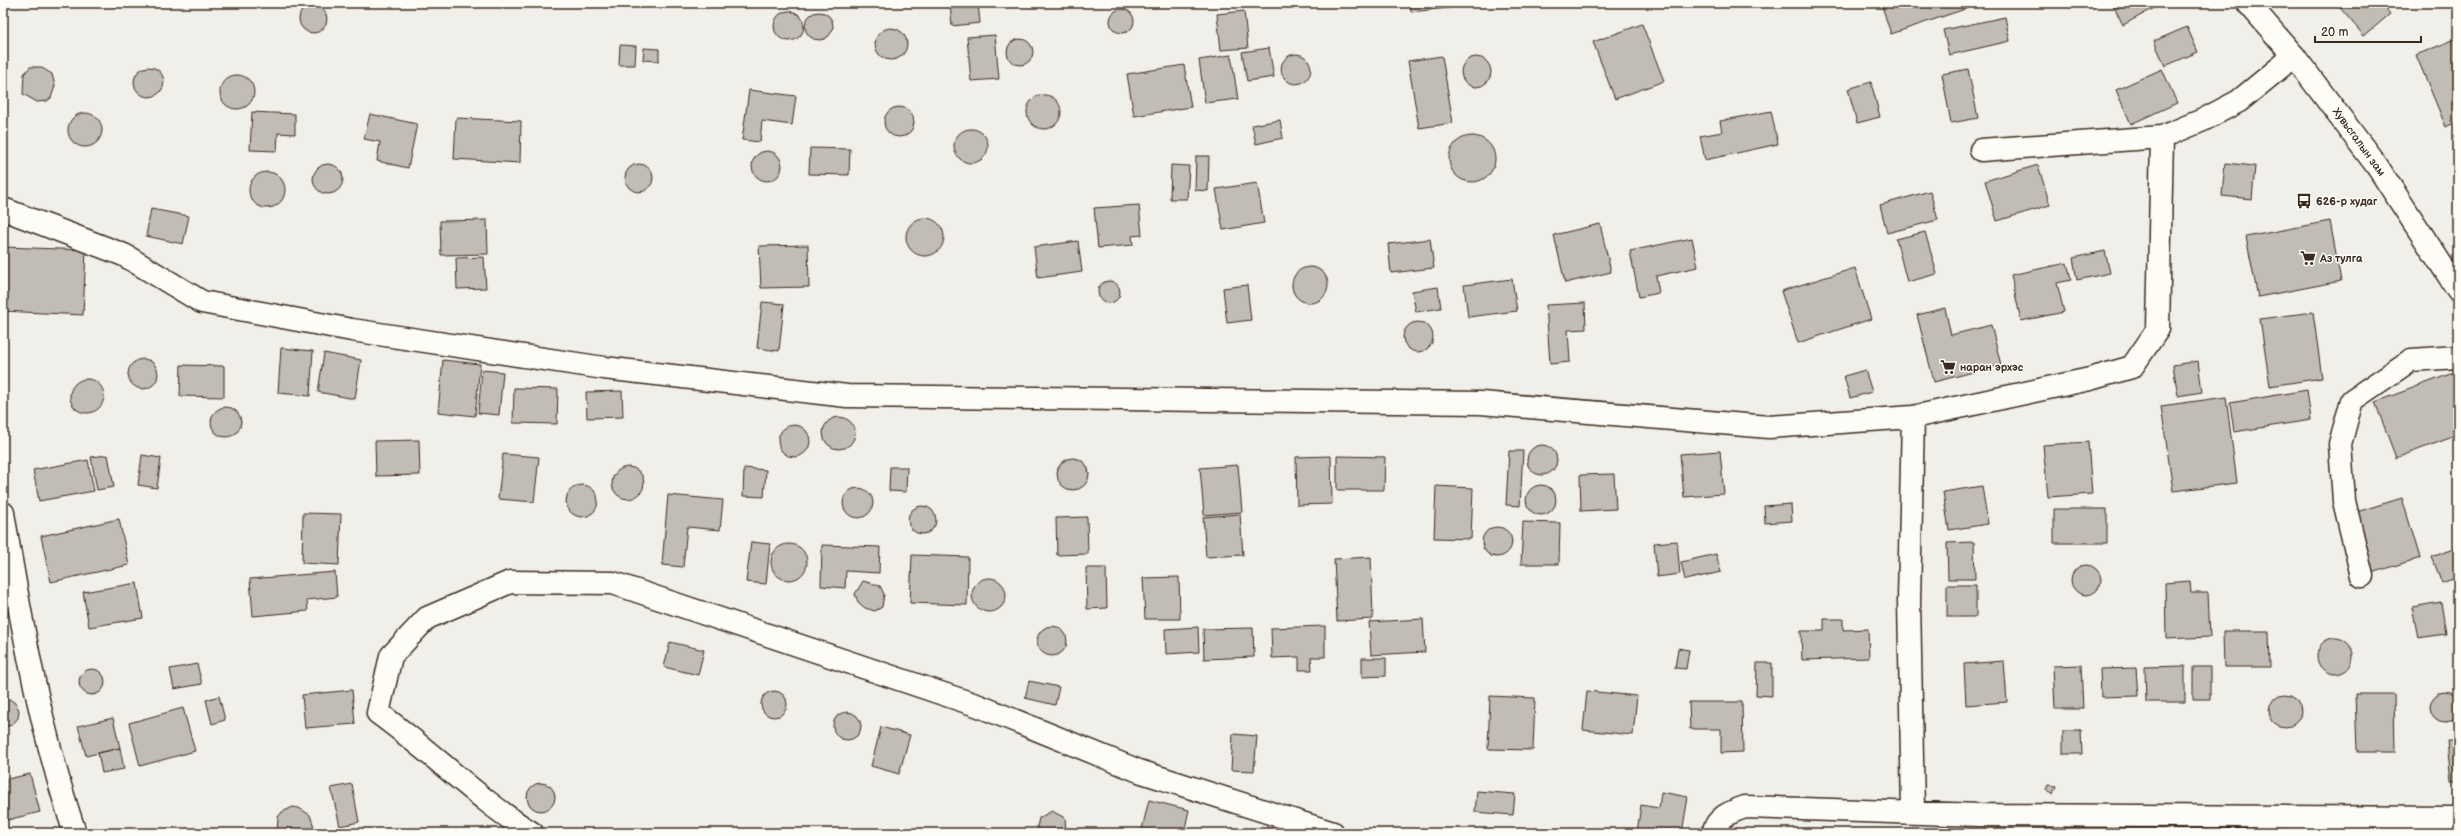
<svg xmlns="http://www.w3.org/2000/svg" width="2461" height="836" font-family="'Balsamiq Sans',sans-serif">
<rect width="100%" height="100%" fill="#f1efea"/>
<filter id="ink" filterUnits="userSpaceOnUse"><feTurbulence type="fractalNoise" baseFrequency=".025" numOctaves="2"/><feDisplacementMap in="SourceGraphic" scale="8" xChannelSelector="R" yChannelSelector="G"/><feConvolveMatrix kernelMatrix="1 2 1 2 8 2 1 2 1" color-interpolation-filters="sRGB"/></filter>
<g filter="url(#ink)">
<path fill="#c1bcb4" stroke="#3b2a1e" d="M104,3H125L116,7Z
M950,3H978L980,23L952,26Z
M1410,3H1457V7L1411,12Z
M1881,3H1983L1891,34Z
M2112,3H2156L2158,6L2123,25Z
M2336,3H2381L2390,14L2364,36Z
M299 19a14 14 0 1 1 28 0a14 14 0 1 1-28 0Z
M1110 21a12 12 0 1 1 24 0a12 12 0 1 1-24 0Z
M1244,11L1248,48L1221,50L1217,14Z
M774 26a15 15 0 1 1 30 0a15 15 0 1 1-30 0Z
M805 26a14 14 0 1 1 28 0a14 14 0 1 1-28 0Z
M2005,17L2010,41L1949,55L1943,30Z
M1642,24L1664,81L1615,99L1593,42Z
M2187,27L2198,52L2165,66L2154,41Z
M875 44a16 16 0 1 1 32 0a16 16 0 1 1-32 0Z
M995,35L999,79L971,81L967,37Z
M2458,38V121L2446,127L2416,55Z
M1007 52a13 13 0 1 1 26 0a13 13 0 1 1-26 0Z
M620,45L636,46L635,65H619Z
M644,48L659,49V61L643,60Z
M1269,48L1274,77L1247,81L1242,52Z
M1281 69a15 15 0 1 1 30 0a15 15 0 1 1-30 0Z
M1231,55L1238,99L1205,103L1199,60Z
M1442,56L1453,123L1419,128L1408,61Z
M1461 72a15 15 0 1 1 30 0a15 15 0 1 1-30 0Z
M1184,65L1191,107L1134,116L1127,74Z
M134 82a15 15 0 1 1 30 0a15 15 0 1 1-30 0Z
M30,67H40L52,74L55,86L51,98L47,101L37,102L23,94L24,74Z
M1968,69L1978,118L1951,123L1942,74Z
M2162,69L2177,103L2131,124L2116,90Z
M220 92a17 17 0 1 1 34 0a17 17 0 1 1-34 0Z
M1871,82L1880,117L1857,123L1848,89Z
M749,90L796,96L792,125L762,121L760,142L742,140Z
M1027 112a17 17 0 1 1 34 0a17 17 0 1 1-34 0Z
M884 122a15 15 0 1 1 30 0a15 15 0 1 1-30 0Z
M1771,111L1778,144L1705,160L1700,136L1722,132L1720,121Z
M252,112L295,114V134L278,133L277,151L250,150Z
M68 130a17 17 0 1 1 34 0a17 17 0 1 1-34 0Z
M370,114L417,124L408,168L377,161L380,142L364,139Z
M456,118L521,121L520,163L454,159Z
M1280,120L1283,138L1256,144L1252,125Z
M954 146a17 17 0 1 1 34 0a17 17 0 1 1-34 0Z
M1449 159a23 23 0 1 1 46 0a23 23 0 1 1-46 0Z
M810,148L850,149L849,175L809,174Z
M752 166a15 15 0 1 1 30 0a15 15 0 1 1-30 0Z
M1196,156H1209L1208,191L1195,190Z
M2225,163L2255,166L2252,199L2222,196Z
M625 178a14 14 0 1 1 28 0a14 14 0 1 1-28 0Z
M313 179a15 15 0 1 1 30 0a15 15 0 1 1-30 0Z
M1171,165L1189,166L1187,199H1170Z
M2038,165L2050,205L1997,221L1985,181Z
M249 190a18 18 0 1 1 36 0a18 18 0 1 1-36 0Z
M1257,183L1264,223L1223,230L1216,189Z
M1930,191L1938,220L1887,233L1880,205Z
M1139,205L1142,235L1132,236L1133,245L1098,248L1094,208Z
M151,209L189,216L183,244L146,236Z
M906 237a19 19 0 1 1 38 0a19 19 0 1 1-38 0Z
M487,220L488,254L441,255L440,221Z
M2330,221L2341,281L2258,297L2246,237Z
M1600,224L1611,272L1565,283L1554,235Z
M1925,232L1937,274L1907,282L1896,239Z
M1692,238L1698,267L1656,276L1659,293L1639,297L1630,251Z
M1430,239L1434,268L1391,273L1388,244Z
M1078,241L1082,272L1038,278L1034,247Z
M808,245L809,287L761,288L759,246Z
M4,247L86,250L83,315L3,311Z
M2105,251L2110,273L2077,280L2073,258Z
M484,257L486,288L457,289L456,258Z
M2067,263L2071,280L2057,283L2064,312L2021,321L2011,275Z
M1292 285a18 18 0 1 1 36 0a18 18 0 1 1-36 0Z
M1855,268L1871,319L1798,343L1781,291Z
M1512,279L1517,311L1468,317L1464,285Z
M1098 292a11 11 0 1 1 22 0a11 11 0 1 1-22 0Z
M1247,285L1251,320L1227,323L1223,288Z
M1438,287L1441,308L1416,312L1412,291Z
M762,302L784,304L779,351L757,348Z
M1585,303L1586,329L1568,330L1570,362L1550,364L1546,305Z
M1945,308L1951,335L1991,325L2001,365L1934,382L1917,315Z
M2313,312L2322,378L2270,386L2260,319Z
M1403 337a15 15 0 1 1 30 0a15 15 0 1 1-30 0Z
M281,348L313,351L310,396L278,393Z
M324,353L361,360L355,399L318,392Z
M128 374a15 15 0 1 1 30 0a15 15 0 1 1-30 0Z
M443,360L480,364L475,416L438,412Z
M2198,361L2202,392L2178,396L2173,365Z
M181,365L224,366V397L180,396Z
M482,370L503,372L499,415L478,413Z
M1865,370L1872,392L1850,398L1844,376Z
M2453,373L2458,388V435L2396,458L2375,402Z
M70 396a17 17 0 1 1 34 0a17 17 0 1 1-34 0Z
M514,388L558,389L557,424L513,423Z
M2307,390L2311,420L2234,432L2230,403Z
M622,391L623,417L587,418L586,392Z
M2226,397L2237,483L2173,491L2161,406Z
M211 422a15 15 0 1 1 30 0a15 15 0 1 1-30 0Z
M823 433a16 16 0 1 1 32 0a16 16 0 1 1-32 0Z
M778 441a16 16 0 1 1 32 0a16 16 0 1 1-32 0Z
M419,440L420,475L376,476L375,441Z
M2088,442L2092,494L2048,497L2043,445Z
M1527 460a15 15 0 1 1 30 0a15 15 0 1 1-30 0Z
M1509,451H1523L1520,506L1506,505Z
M1720,451L1724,494L1684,497L1680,454Z
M503,454L539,457L534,502L498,499Z
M108,455L114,487L97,490L91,457Z
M142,455L161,458L157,488L138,485Z
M1331,456L1332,504L1297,505L1296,457Z
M1337,456L1385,457L1384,490H1337Z
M1057 474a16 16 0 1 1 32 0a16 16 0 1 1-32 0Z
M88,460L94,491L39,501L33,470Z
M1238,465L1242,512L1204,515L1200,468Z
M890,467H907L906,492L889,491Z
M612 483a16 16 0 1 1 32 0a16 16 0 1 1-32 0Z
M744,468L766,470L764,497L743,496Z
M1614,474L1616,509L1581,511L1580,475Z
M1526 500a15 15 0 1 1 30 0a15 15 0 1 1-30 0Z
M566 501a16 16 0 1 1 32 0a16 16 0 1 1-32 0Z
M1436,486L1473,488L1471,539L1434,538Z
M1982,486L1988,524L1949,530L1943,492Z
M843 503a15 15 0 1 1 30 0a15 15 0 1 1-30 0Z
M668,495L723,500L720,530L687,527L683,567L662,565Z
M2402,498L2420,558L2371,573L2353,513Z
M1791,504L1792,521L1765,523L1764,506Z
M908 520a14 14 0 1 1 28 0a14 14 0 1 1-28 0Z
M2054,509H2107V543H2054Z
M303,513L341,514L339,565L302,563Z
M1240,514L1243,555L1206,557L1203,517Z
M1087,517L1088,554L1057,555L1056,518Z
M119,519L129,565L51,582L41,536Z
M1523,522L1560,523L1559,564H1521Z
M1482 542a15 15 0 1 1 30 0a15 15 0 1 1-30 0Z
M1677,541L1680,574L1657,577L1654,543Z
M751,542L770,544L766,584L746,582Z
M1974,542L1975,579H1948L1947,543Z
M771 562a18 18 0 1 1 36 0a18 18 0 1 1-36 0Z
M822,545L880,547L879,573L846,571L845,588L821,586Z
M2458,547V577L2442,583L2432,557Z
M1716,554L1721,572L1685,580L1681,562Z
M912,555L968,557L967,605L910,603Z
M1371,557L1373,619L1337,621L1334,559Z
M2071 580a15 15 0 1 1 30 0a15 15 0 1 1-30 0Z
M1086,568H1106L1107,608L1087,609Z
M335,572L337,597L307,600L308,611L253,616L250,579Z
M1179,577L1180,619H1145L1143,578Z
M972 595a17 17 0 1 1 34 0a17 17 0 1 1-34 0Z
M863,581L880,586L884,594L882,607L875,611L865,608L858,602L855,594Z
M2190,581L2191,593H2208L2210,637L2166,639L2165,583Z
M137,583L143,618L89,627L83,592Z
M1947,585H1976V617H1947Z
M2441,602L2446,634L2418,638L2412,607Z
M1423,619L1425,652L1371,655L1369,622Z
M1824,619H1843V630L1868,629L1869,658L1802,660L1801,631H1824Z
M1325,626V657H1311L1312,670H1299V657L1272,658L1271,628Z
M1037 641a15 15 0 1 1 30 0a15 15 0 1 1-30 0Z
M1198,627L1199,652L1166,654L1165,629Z
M1253,628L1254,657L1204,659L1203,629Z
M2223,631H2269L2270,667H2224Z
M2317 656a18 18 0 1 1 36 0a18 18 0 1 1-36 0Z
M670,642L704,650L698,675L664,667Z
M1678,648L1689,650L1686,669L1675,668Z
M1362,658H1386V676L1362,677Z
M2004,661L2007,702L1966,705L1964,664Z
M1757,663H1772V696L1756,695Z
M197,664L202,684L174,689L170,669Z
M2081,665L2083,709H2055L2053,666Z
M2185,666V702H2146L2145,667Z
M2193,667H2210V699H2193Z
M2136,668L2138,696L2101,697L2100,669Z
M79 682a13 13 0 1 1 26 0a13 13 0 1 1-26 0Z
M1029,681L1059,687L1055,705L1025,698Z
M352,690L355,724L305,728L302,695Z
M761 704a13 13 0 1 1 26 0a13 13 0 1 1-26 0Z
M1587,691L1637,696L1633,735L1583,730Z
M2430 707a15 15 0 1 1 30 0a15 15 0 1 1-30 0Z
M2355,694H2394L2395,752H2357Z
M2269 711a16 16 0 1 1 32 0a16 16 0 1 1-32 0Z
M219,696L225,720L212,724L206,700Z
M1490,696L1535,698L1533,750L1488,749Z
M8,698L15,703L19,710L18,718L12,725L4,727L3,699Z
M1689,702H1742L1743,752L1721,753V729H1690Z
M183,708L195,751L140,766L129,723Z
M833 726a14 14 0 1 1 28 0a14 14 0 1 1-28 0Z
M113,718L120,748L86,756L78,726Z
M881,727L910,735L899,774L871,766Z
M2063,731H2081L2082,754H2063Z
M1233,734L1257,736L1254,771L1231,770Z
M2447,741H2458V781H2451Z
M120,748L124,769L102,773L98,753Z
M30,774L40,812L3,821V780Z
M527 797a14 14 0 1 1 28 0a14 14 0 1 1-28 0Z
M352,784L359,822L340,826L331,788Z
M2048,785L2056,786L2053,794L2046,790Z
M1477,791L1515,794L1513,815L1475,812Z
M1661,792L1688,797L1682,833L1637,832L1641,805L1659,808Z
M1149,800L1189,810L1184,833H1157L1142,829Z
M293,807L299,808L310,815L314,827L313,833H277L278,817L282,812Z
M1052,811L1065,818L1066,833H1039L1037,827L1039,818Z
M1268,824L1295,833H1265Z"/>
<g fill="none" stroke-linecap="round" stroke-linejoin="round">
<defs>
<path id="minor" d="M1981,150L2162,137
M3,209L124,255L202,302L352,330L604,368L847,396L1481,403L1769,427L1913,417L2090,379L2132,367L2158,329L2162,137L2203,120L2239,101L2294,56
M3,513C21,621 40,730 75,833
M2362,576L2344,501L2340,444L2352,400L2411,360L2458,357
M1913,812L1909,600L1913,417
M532,833C477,799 431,751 378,713L391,656L427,618L510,582L613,583L979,706L1139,771L1333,833
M1713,833C1717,817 1730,812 1745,807L1980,815L2458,818"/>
<path id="secondary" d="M2248,3L2294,56L2377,166L2458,290"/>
</defs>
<use href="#minor" stroke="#3b2a1e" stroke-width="25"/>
<use href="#secondary" stroke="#3b2a1e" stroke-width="25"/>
<use href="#minor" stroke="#fdfcf7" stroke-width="22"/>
<use href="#secondary" stroke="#fdfcf7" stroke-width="22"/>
</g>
</g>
<defs>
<symbol id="bus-bare" viewBox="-9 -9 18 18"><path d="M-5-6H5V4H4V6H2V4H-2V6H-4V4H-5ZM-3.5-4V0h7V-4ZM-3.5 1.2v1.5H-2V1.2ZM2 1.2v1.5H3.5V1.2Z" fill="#3b2a1e" stroke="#fdfcf7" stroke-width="2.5" paint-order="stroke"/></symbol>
<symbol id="supermarket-bare" viewBox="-9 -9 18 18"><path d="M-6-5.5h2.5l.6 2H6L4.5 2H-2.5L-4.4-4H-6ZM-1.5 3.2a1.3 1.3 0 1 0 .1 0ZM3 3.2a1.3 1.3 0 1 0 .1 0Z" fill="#3b2a1e" stroke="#fdfcf7" stroke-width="2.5" paint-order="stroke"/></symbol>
</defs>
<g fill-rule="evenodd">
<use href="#bus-bare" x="2293" y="190" width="22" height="22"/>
<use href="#supermarket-bare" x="2297" y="247" width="22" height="22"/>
<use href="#supermarket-bare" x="1937" y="356" width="22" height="22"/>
</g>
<g text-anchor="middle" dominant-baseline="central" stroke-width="3" stroke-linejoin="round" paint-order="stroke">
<g font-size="11" fill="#3b2a1e" stroke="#fdfcf7">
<text transform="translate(2359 142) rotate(54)">Хувьсгалын зам</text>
</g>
<g font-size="11" font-weight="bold" fill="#3b2a1e" stroke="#fdfcf7" text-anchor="start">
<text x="2316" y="201">626-р худаг</text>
<text x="2320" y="258">Аз тулга</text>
<text x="1960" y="367">наран эрхэс</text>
</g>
</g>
<rect width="2461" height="836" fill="none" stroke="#fdfcf7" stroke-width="16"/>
<rect x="8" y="8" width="2445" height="820" fill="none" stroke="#3b2a1e" stroke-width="1.5" filter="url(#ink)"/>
<path d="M2315 36v6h106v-6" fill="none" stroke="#3b2a1e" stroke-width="2"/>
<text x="2321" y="36" font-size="12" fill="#3b2a1e" stroke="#fdfcf7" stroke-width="3" paint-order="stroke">20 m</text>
</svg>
